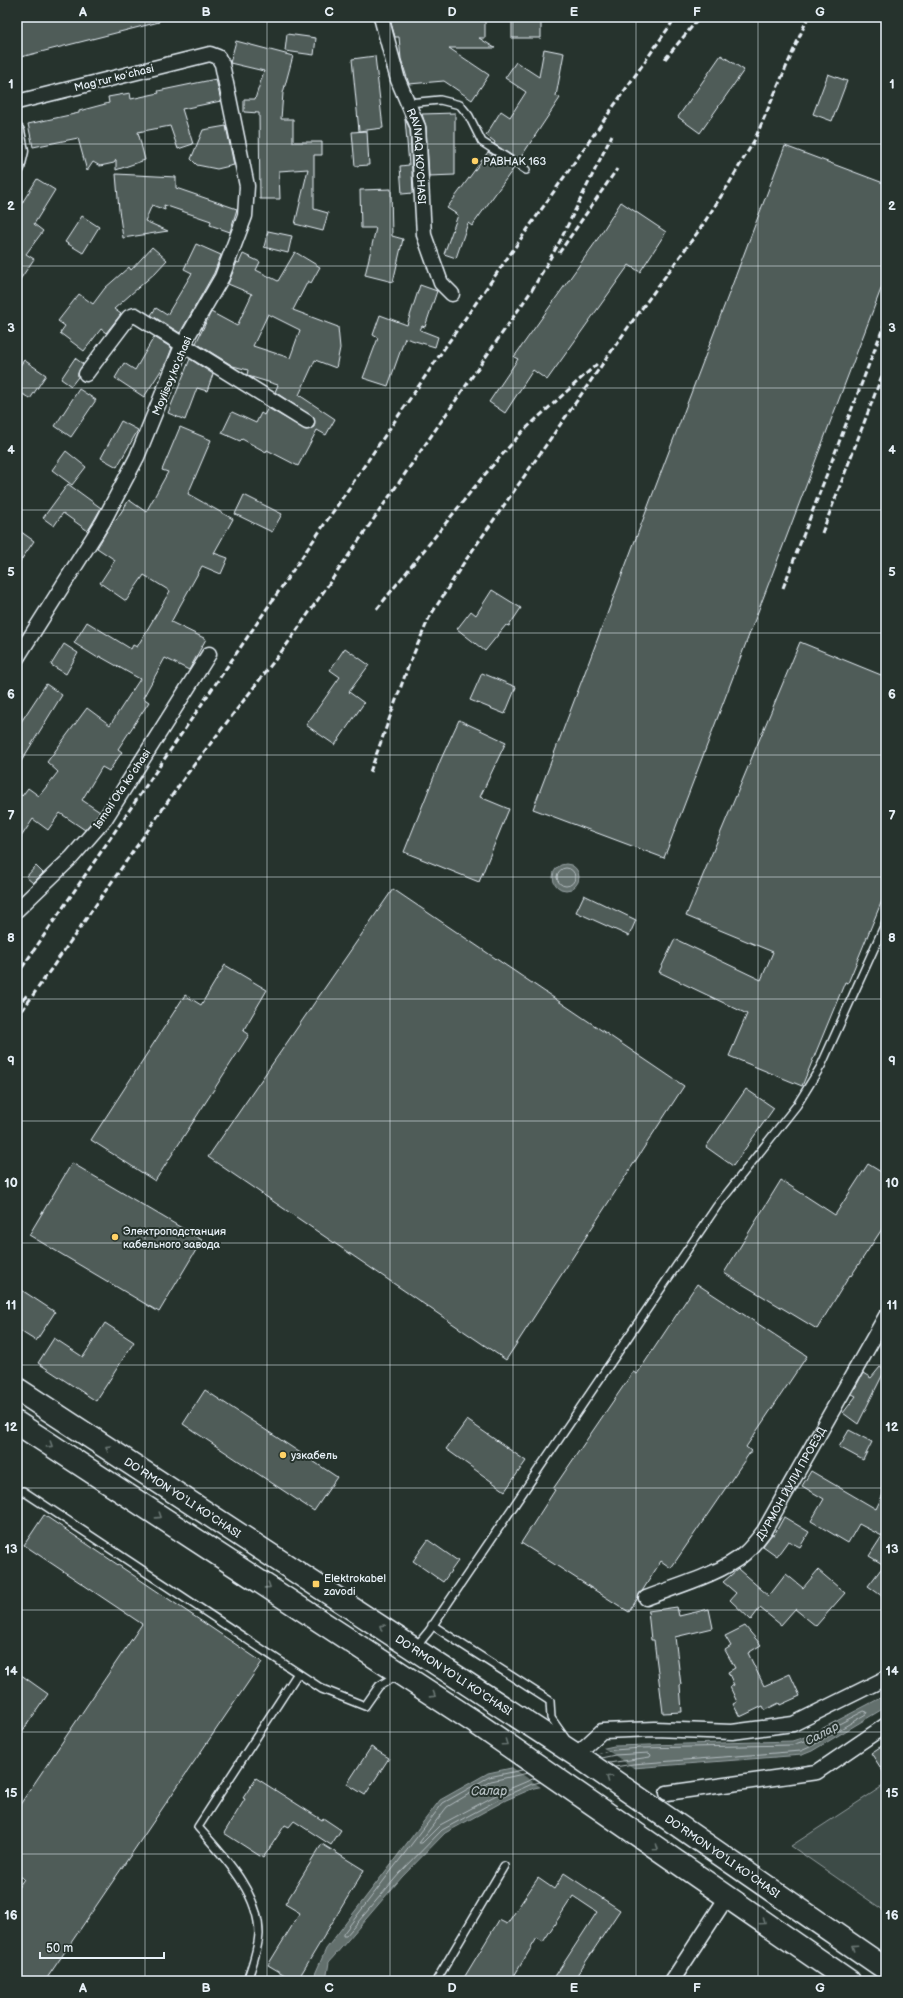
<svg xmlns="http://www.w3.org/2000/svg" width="903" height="1998" font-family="'Balsamiq Sans',sans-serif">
<rect width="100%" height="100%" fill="#26332d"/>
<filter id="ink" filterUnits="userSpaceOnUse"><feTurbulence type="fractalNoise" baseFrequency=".025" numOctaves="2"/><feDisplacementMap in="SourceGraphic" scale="8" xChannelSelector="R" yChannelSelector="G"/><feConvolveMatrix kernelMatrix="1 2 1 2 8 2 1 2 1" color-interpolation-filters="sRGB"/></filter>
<g filter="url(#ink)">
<path fill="#3e4b47" stroke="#939ea0" d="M886,1784V1912L791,1846Z"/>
<path fill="#636f6d" stroke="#98a3a5" d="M553 877a13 13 0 1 1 26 0a13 13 0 1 1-26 0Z
M886,1695V1707L812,1751L802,1755L633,1768L534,1788L506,1800L445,1833L402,1877L329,1962L326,1981H312L326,1949L440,1800L488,1773L614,1746L792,1741L808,1736Z"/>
<path fill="#26332d" d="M602,1747L635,1769L542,1788L510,1766Z"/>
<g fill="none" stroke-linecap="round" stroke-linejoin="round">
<path stroke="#b3bdc0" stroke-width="1" d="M557 877a9 9 0 1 1 18 0a9 9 0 1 1-18 0Z
M596,1754L614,1750L641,1748L792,1745L810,1739L864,1711L867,1712L866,1714L810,1747L801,1751L633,1764L615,1767
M601,1758L615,1755L649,1753L651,1755L650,1757L609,1763
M522,1770L489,1777L443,1803L343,1934V1936H346L399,1874L442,1830L505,1796L532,1784L540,1782
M528,1773L491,1781L447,1807L419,1843H422L440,1825L502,1792L535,1778"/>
</g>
<path fill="#505c59" stroke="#e8f1f8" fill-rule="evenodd" d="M17,17H158L159,22L17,58Z
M399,17H485V38H479L495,48H449L489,75L472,100L444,81L409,84L401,59L399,37H395L391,23V18Z
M512,17H541V38H512Z
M287,34L316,38L314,55L285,51Z
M236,41L293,56L283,93L281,119H293V142H322V155H314V209L328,213L323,231L295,224L308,169L279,171L280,199H260L259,113L244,112V99H255L264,71L230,63Z
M544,49L564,53L556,96L560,98L519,160L494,144L495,142L486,135L501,111L510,117L526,92L505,78L516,62L539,77Z
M721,55L744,70L700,133L678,117Z
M375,56L383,128L359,131L352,59Z
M828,74L847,81L832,121L813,114Z
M216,79L221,101L182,109L193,144L178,149L170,126L138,132L145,160L116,170V160L114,163L100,166L93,162L87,171L78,138L33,147L28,124L79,113V111L109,103L108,97L130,93L131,99L159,93L158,91Z
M455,113V175L429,176L426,127L422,114Z
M405,119L410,129L413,193L402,194L400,166L409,165Z
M226,126L234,165L217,169L197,165L191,159L203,130Z
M367,131L369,165L355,166L352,132Z
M785,146L886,184V276L664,858L533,809Z
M488,152L514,168L472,226L468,223L456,258L444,254L458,215L447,208Z
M116,174L176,177V188L237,209L230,232L210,225L211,221L164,205L165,210L152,205L145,221L168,231L123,238L119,210Z
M37,179L55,190L34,224L43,231L26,254L34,259L17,284V211Z
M391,189L392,236L403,239L393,282L365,275L376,228H361L360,190Z
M621,202L666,232L640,272L629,265L547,380L533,370L505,413L489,402L518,359L514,357L595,243Z
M82,216L99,227L83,253L65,242Z
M268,231L292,236L288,253L264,247Z
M196,244L221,255L214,273L180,333L151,315L156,308L167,315L192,273L184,269Z
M152,247L167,260L155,273L114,309L121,314L106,333L101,329L84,351L60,333L65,326L58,321L79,294L93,304L105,288L129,267L131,270Z
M295,252L320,267L311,283L308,281L293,310L338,327L340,348L336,368L315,360L299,395L335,419L326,435L317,430L298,466L267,450L266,452L242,439L240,441L222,433L232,412L256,423L261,413L264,415L268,408L306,430L314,427V418L275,392L278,385L248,376L247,375L248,370L233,366L196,343L211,312L237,326L252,294L228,284L237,262L239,263L243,254L260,262L256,270L278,281ZM268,314L300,330L290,358L253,346Z
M420,285L437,291L425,327L422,326L420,330L438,337L435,347L405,338L388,386L363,378L378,338L373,335L380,315L407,325Z
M154,337L172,348L167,361L144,397L115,378L124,363L135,370Z
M75,358L83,364L78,373V377L71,386L61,379Z
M190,359L213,374L207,391L197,388L185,420L168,413Z
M24,360L46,375L30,399L17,390V370Z
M79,389L96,400L71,437L55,426Z
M121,421L138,430L117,467L101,458Z
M180,427L211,440L188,494L233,519L214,553L228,558L221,574L202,566L171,622L206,639L189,670L165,658L143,698L149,702L118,749L122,752L109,771L102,767L82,800L100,812L85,830L60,813L48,830L33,819L17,843V792L22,796L28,788L39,796L58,772L47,762L87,708L110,725L140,679L99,656L98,658L74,643L87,622L131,649L133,645L137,647L170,591L144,575L126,601L100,583L115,560L97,548L114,519L116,520L129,500L146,512L168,472L162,470Z
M66,451L86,467L72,485L52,470Z
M68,484L101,508L88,531L63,513L54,526L43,518Z
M244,495L282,514L272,532L235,514Z
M17,529L34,541L17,566Z
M492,590L521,608L509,626L506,625L485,651L457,629L471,611L476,615Z
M800,642L886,677V891L848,983L845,982L802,1086L729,1056L747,1014L659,972L675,939L761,980L773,952L686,916Z
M64,644L78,653L66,674L51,665Z
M345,648L369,665L349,692L364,703L335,745L306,725L340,677L330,670Z
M482,673L516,687L505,714L470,700Z
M46,684L62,695L17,768V728Z
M459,720L506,742L480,797L509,809L479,882L404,852L441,759Z
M36,866L43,873L33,883L26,877Z
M393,889L684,1086L506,1360L208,1157Z
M584,895L636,920L629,936L576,912Z
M225,965L267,990L243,1031L249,1035L155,1181L91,1140L185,995L201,1005Z
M746,1089L774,1108L733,1166L706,1147Z
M72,1163L202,1240L159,1312L29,1235Z
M868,1164L886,1175V1223L851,1276L850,1275L817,1329L724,1273L781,1180L835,1215Z
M697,1284L807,1356L746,1447L751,1451L671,1568L661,1561L629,1612L521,1543L555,1490L553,1489L633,1372L637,1374Z
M17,1287L55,1312L36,1341L17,1329Z
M105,1323L134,1342L96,1401L38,1363L54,1338L83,1357Z
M880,1367L885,1370L858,1424L843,1413L856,1396L852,1394L863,1373L871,1378Z
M205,1390L337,1477L314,1511L183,1424Z
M467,1420L526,1461L505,1491L446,1449Z
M849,1430L872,1442L863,1460L839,1447Z
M811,1471L876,1509L886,1488V1599L868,1586L884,1565L869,1556L882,1536L859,1524L848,1543L811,1521L824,1499L802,1486Z
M44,1515L262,1662L45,1981H17V1889L24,1879L17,1874V1809L142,1624L24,1545Z
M784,1517L809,1532L800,1547L788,1541L777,1556L763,1546L772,1534L774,1535Z
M428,1540L458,1561L443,1582L413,1561Z
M738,1569L769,1596L786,1574L803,1588L818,1570L845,1593L816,1626L795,1609L781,1625L760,1608L751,1620L730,1600L736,1593L723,1582Z
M677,1607L679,1616L709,1609L713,1628L675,1637L681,1685H680L682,1712L663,1713L654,1640H651L648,1611Z
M745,1626L761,1645L748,1653L764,1686L790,1674L800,1696L780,1705L779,1703L765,1710L763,1706L740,1717L733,1704L737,1702L730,1687L734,1685L728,1672L735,1668L725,1650L731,1646L725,1636Z
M17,1672L48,1694L17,1739Z
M886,1743V1776L871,1753Z
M371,1747L389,1758L365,1795L347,1784Z
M256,1778L322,1820L323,1818L341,1830L331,1845L294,1821L289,1827L285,1825L263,1858L224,1833L245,1799L243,1798Z
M322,1844L364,1870L297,1981H295L268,1965L300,1913L285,1904Z
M564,1873L620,1910L573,1981H552L597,1912L573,1896L543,1942L537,1938L511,1981H462L499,1920L507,1924L538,1878L554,1889Z"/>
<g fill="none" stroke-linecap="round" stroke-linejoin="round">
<defs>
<path id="lane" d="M408,103L440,100L460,105L469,116L482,142L526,170
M23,1491L322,1689L365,1706L379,1686L397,1675
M432,1625L550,1701L551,1718L565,1738
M415,1648L429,1631L717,1206L797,1105L821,1066L886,922
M247,1981C252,1966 258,1950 259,1934C259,1892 223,1856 198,1827L298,1673
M436,1981L504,1866"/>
<g id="street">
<path id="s1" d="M381,17L398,80L418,127L424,235L441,283L452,294"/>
<path d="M17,102L210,54L218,57L222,64L247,186L245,216L222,277L182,346L137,457L103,522L17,658"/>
<path d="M17,131L21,151L17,168"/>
<path d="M86,374L129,317L135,315L307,422"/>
<path d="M17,910L72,857L105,819L209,654"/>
<path id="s2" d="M646,1598C674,1587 721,1574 744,1554C752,1547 758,1539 764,1531L886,1316"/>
<path d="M576,1755L602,1731L655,1729L732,1732L793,1724L886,1678"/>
<path d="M667,1793L817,1772L886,1725"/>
<path d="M672,1981L727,1897"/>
</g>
<g id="primary">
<path id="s3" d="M17,1389L576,1755L886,1969"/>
<path d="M17,1423L473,1721L849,1981"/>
</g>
</defs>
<use href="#lane" stroke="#e8f1f8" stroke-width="10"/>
<use href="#street" stroke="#e8f1f8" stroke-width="17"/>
<use href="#primary" stroke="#e8f1f8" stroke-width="25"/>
<use href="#lane" stroke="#26332d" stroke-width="7"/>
<use href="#street" stroke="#26332d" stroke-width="14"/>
<use href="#primary" stroke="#26332d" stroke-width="22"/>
<path stroke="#e8f1f8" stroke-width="3" stroke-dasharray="6 3" stroke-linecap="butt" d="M665,59L700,17
M559,253L617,169
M822,533L886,365
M783,588L886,320
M377,609L481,479L522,432L598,363
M370,772L408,667L429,618L463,564L629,326L700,229L727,187L754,141L808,17
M17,975L448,343L676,17
M17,1007L27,995
M17,1018L187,774L288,643L532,290L560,241L612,135"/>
</g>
<defs><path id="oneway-chevron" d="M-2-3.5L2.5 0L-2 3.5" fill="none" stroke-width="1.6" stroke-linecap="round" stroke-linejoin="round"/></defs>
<g stroke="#6a7674">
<use href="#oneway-chevron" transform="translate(50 1445) rotate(33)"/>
<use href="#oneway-chevron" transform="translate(108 1448) rotate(-147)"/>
<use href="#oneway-chevron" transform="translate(159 1516) rotate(33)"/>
<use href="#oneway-chevron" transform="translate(268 1586) rotate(33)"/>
<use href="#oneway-chevron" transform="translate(382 1627) rotate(-147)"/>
<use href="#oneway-chevron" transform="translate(433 1695) rotate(33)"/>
<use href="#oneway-chevron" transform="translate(505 1743) rotate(35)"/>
<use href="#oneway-chevron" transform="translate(609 1778) rotate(-145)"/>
<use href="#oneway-chevron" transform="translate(656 1848) rotate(35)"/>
<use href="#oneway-chevron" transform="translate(763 1922) rotate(35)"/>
<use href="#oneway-chevron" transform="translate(854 1947) rotate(-146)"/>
</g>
</g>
<path fill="none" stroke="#e8f1f8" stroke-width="1" stroke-opacity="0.55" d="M145,17V1981M267,17V1981M390,17V1981M513,17V1981M636,17V1981M758,17V1981M17,144H886M17,266H886M17,388H886M17,510H886M17,633H886M17,755H886M17,877H886M17,999H886M17,1121H886M17,1243H886M17,1365H886M17,1488H886M17,1610H886M17,1732H886M17,1854H886"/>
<g fill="#ffd166" stroke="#26332d" stroke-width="1.5">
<circle cx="475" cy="161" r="4"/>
<circle cx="115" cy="1237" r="4"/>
<circle cx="283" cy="1455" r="4"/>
<rect x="312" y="1580" width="8" height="8" rx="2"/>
</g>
<g text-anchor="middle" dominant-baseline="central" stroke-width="4" stroke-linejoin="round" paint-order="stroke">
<g font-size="11" fill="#e8f1f8" stroke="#26332d">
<text transform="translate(114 78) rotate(-14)">Magʻrur koʻchasi</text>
<text stroke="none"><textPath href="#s1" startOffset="145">RAVNAQ KO'CHASI</textPath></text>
<text transform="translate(172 376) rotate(-67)">Moylisoy koʻchasi</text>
<text transform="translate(122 789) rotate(-56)">Ismoil Ota koʻchasi</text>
<text stroke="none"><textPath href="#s2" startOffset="193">ДУРМОН ЙУЛИ ПРОЕЗД</textPath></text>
<text stroke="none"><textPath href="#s3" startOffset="198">DO‘RMON YO‘LI KO‘CHASI</textPath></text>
<text stroke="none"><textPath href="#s3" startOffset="522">DO‘RMON YO‘LI KO‘CHASI</textPath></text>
<text stroke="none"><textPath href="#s3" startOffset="846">DO‘RMON YO‘LI KO‘CHASI</textPath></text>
</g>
<g font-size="11" fill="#e8f1f8" stroke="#26332d" text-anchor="start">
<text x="483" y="161">РАВНАК 163</text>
<text x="123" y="1231">Электроподстанция<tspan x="123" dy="13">кабельного завода</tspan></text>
<text x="291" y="1455">узкабель</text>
<text x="324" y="1578">Elektrokabel<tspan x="324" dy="13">zavodi</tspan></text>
</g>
<g font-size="12" font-style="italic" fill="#b3bdc0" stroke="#26332d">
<text transform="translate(822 1734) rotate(-28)">Салар</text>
<text x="489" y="1791">Салар</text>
</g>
</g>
<rect width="903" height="1998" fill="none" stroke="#26332d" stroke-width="44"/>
<path d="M40 1952v6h124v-6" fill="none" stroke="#e8f1f8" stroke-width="2"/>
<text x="46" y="1952" font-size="12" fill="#e8f1f8" stroke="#26332d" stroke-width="3" paint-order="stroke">50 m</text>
<rect x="22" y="22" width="859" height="1954" fill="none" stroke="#e8f1f8" stroke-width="1.5"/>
<g font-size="13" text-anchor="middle" font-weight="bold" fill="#e8f1f8">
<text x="83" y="16">A</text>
<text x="206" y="16">B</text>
<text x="329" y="16">C</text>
<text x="452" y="16">D</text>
<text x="574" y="16">E</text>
<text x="697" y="16">F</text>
<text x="820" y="16">G</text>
<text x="11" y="88">1</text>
<text x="892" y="88">1</text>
<text x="11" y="210">2</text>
<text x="892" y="210">2</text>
<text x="11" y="332">3</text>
<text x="892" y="332">3</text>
<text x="11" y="454">4</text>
<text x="892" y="454">4</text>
<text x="11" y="576">5</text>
<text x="892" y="576">5</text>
<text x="11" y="698">6</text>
<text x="892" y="698">6</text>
<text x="11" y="820">7</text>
<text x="892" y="820">7</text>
<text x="11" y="942">8</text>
<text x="892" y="942">8</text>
<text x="11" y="1065">9</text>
<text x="892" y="1065">9</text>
<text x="11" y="1187">10</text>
<text x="892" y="1187">10</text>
<text x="11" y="1309">11</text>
<text x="892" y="1309">11</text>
<text x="11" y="1431">12</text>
<text x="892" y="1431">12</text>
<text x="11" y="1553">13</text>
<text x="892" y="1553">13</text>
<text x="11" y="1675">14</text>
<text x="892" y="1675">14</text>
<text x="11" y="1797">15</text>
<text x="892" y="1797">15</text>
<text x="11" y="1919">16</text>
<text x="892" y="1919">16</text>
<text x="83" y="1992">A</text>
<text x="206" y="1992">B</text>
<text x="329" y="1992">C</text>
<text x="452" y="1992">D</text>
<text x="574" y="1992">E</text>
<text x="697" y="1992">F</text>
<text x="820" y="1992">G</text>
</g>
</svg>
